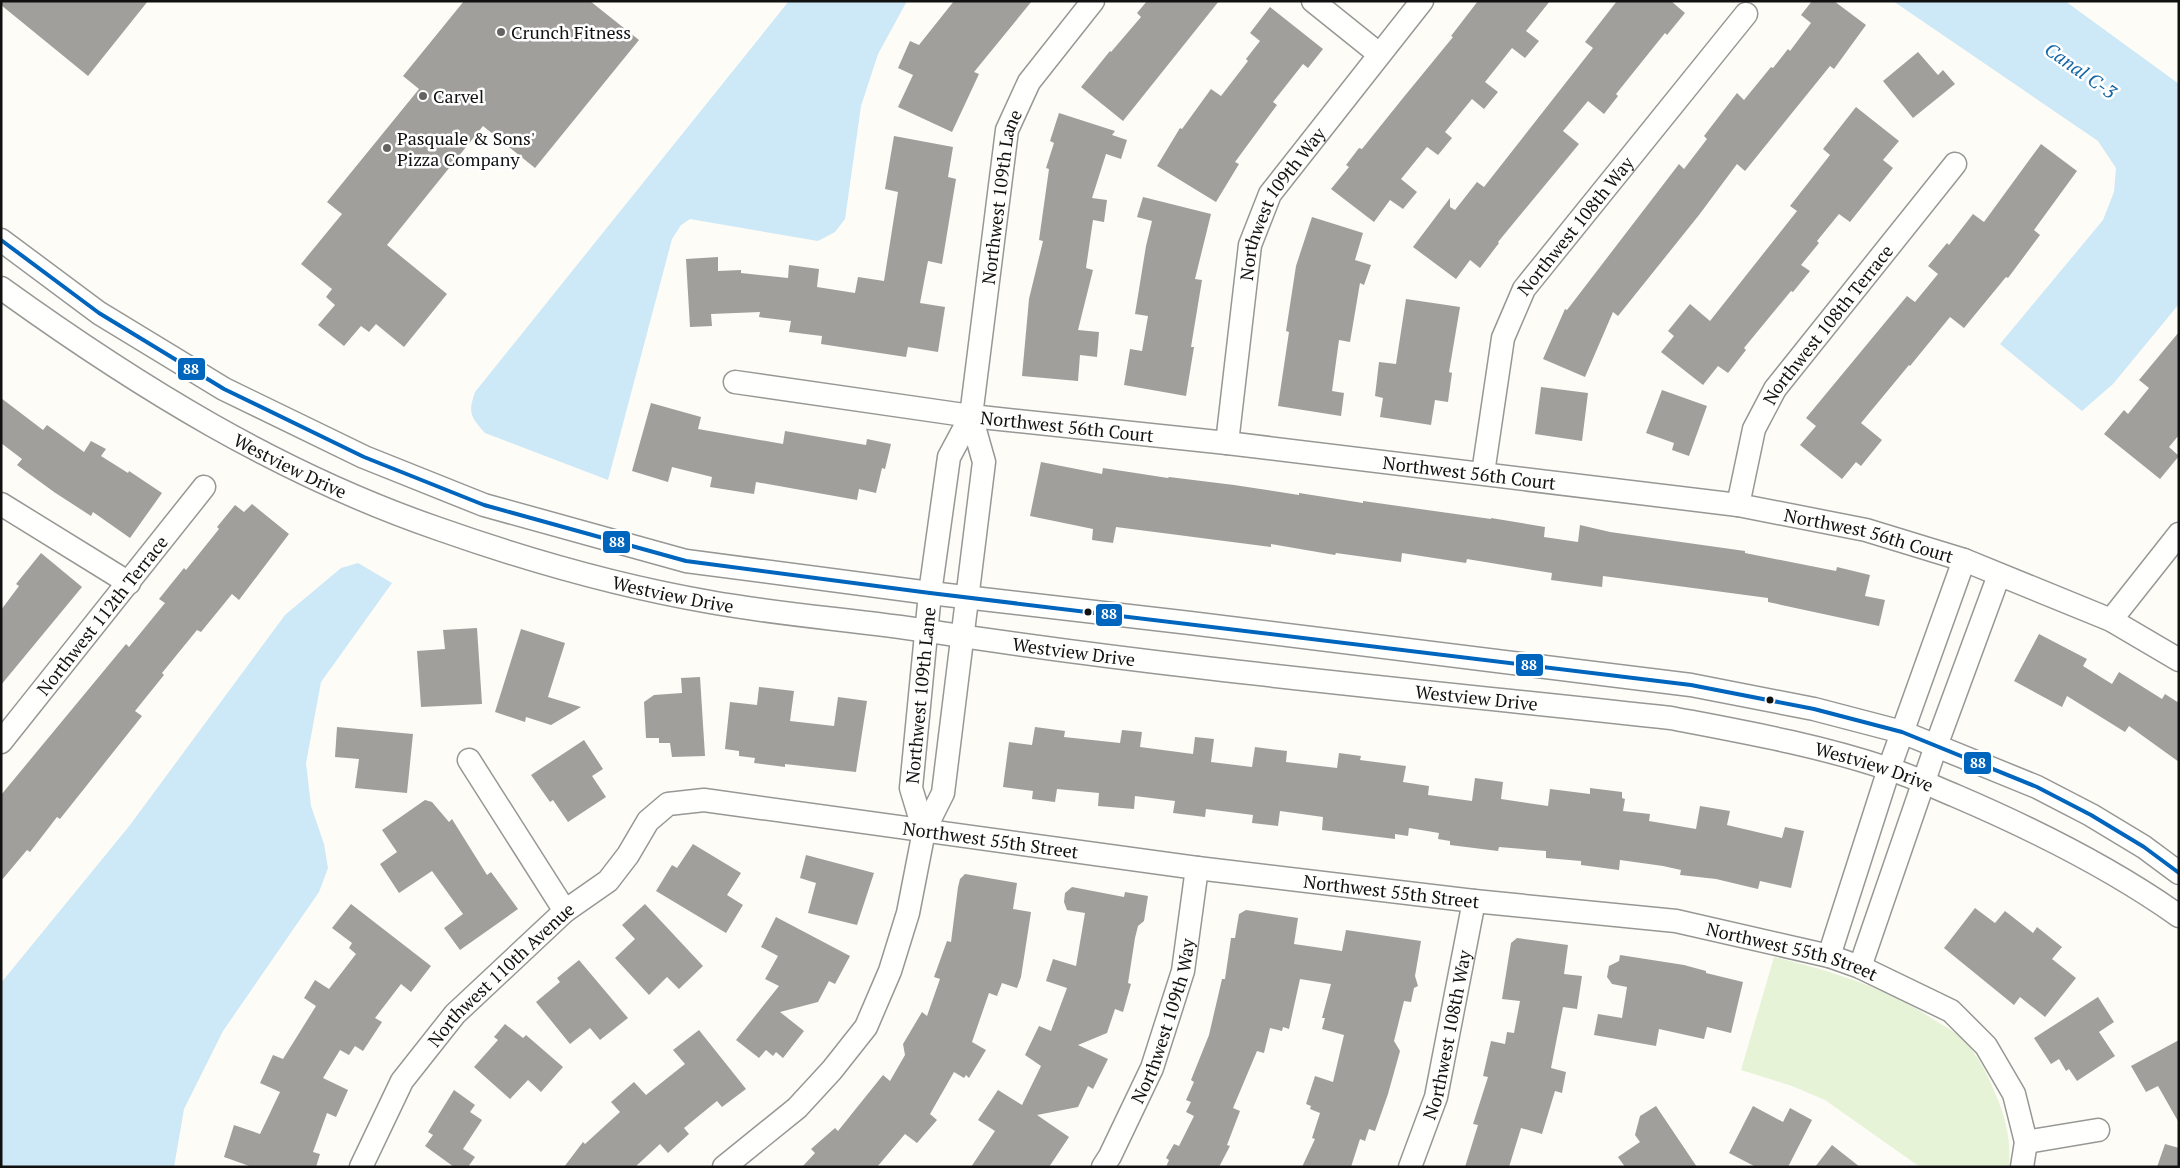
<svg xmlns="http://www.w3.org/2000/svg" width="2180" height="1168" font-family="'PT Serif',serif">
<rect width="100%" height="100%" fill="#fdfcf7"/>
<path fill="#e7f3d7" d="M1774,957C1831,971 1886,987 1936,1021C1944,1026 1954,1031 1961,1038C1977,1053 1987,1073 1995,1093C2006,1117 2011,1140 2009,1167H1920L1825,1100L1792,1086L1741,1070Z"/>
<path fill="#cde8f7" d="M789,1H907L878,54L861,106L845,219L835,232L818,241L690,219L681,225L672,239L608,480L485,433C470,416 468,413 475,392Z
M1893,1H2065L2179,84V304L2113,384L2082,411L2000,344L2103,220L2114,192L2116,168L2098,141Z
M358,563L392,583L321,682L306,763L311,806L324,844L328,868L319,892L223,1031L184,1109L174,1167H1V983L130,825L285,615L341,568Z"/>
<path fill="#a19f9c" d="M1,1H148L88,76L1,5Z
M464,1H590L639,40L535,168L483,126L387,245L447,294L404,347L376,324L369,332L361,326L344,346L318,325L335,305L326,297L332,289L301,264L342,214L327,202L419,89L403,76Z
M954,1H1032L974,72L979,74L952,132L898,107L913,75L898,68L910,41L919,45Z
M1147,1H1219L1123,121L1081,87L1110,51L1111,52L1141,17L1137,13Z
M1478,1H1550L1526,31L1539,41L1525,58L1512,48L1485,82L1498,92L1484,109L1472,99L1445,132L1452,138L1438,155L1427,147L1401,179L1417,192L1403,209L1390,200L1374,222L1331,189L1349,167L1346,165L1359,148L1362,149L1403,98L1453,37L1451,36Z
M1617,1H1671L1685,13L1667,35L1665,33L1616,94L1618,96L1604,114L1588,101L1563,131L1579,144L1498,242L1499,243L1480,268L1470,260L1456,279L1413,247L1450,198V207L1455,210L1477,182L1484,187L1593,48L1585,42Z
M1812,1H1834L1866,25L1834,69L1830,66L1745,171L1737,164L1699,215L1618,316L1613,312L1585,377L1543,359L1565,309L1567,310L1679,164L1684,169L1707,139L1704,136L1737,93L1744,100L1771,67L1773,68L1788,49L1790,51L1811,23L1801,15Z
M1270,7L1323,49L1308,68L1303,64L1273,102L1277,105L1235,162L1239,164L1216,202L1157,166L1180,128L1182,129L1211,89L1221,96L1248,61L1246,59L1260,41L1250,33Z
M1918,52L1938,75L1943,70L1955,84L1913,118L1883,81Z
M1856,107L1899,141L1883,160L1893,168L1850,222L1839,214L1817,241L1819,243L1801,265L1810,271L1793,292L1791,291L1744,348L1746,350L1728,373L1718,366L1703,385L1661,352L1674,336L1668,331L1690,304L1710,321L1797,211L1790,206L1830,155L1823,149Z
M1059,113L1115,131L1112,135L1127,140L1121,159L1106,154L1092,198L1107,200L1104,222L1093,220L1086,268L1093,270L1078,330L1099,332L1097,357L1080,355L1078,381L1022,376L1029,299L1043,241L1039,240L1049,169L1046,168L1054,143L1050,141Z
M894,136L953,147L948,177L956,179L942,264L928,261L920,303L945,307L938,352L908,347L906,357L821,344L822,336L789,332L791,321L759,317L760,312L711,314L712,326L690,327L686,259L718,257V271L741,270V273L788,278L789,265L819,269L817,287L855,293L858,277L884,281L898,192L885,189Z
M2041,144L2077,171L2034,230L2040,235L2008,278L2006,277L1964,328L1950,317L1910,366L1909,365L1861,423L1882,440L1861,466L1856,462L1842,479L1800,445L1816,426L1806,418L1907,296L1915,302L1938,274L1928,266L1947,243L1949,245L1973,214L1984,222Z
M1143,197L1211,214L1195,279L1202,280L1191,347H1194L1186,396L1124,385L1130,349L1142,351L1148,316L1135,314L1146,246L1152,221L1137,217Z
M1312,217L1363,233L1355,260L1371,265L1364,285L1360,283L1350,342L1339,340L1332,391L1344,393L1341,416L1278,406L1289,332L1286,331L1296,266Z
M1406,299L1460,307L1449,372L1452,373L1448,402L1435,400L1431,425L1380,417L1383,398L1375,396L1379,362L1396,364Z
M2179,332V435L2169,447L2179,456L2160,479L2104,434L2124,410L2128,414L2149,388L2139,380Z
M1541,387L1588,393L1582,441L1535,434Z
M1662,390L1707,406L1689,456L1672,450L1674,443L1646,433Z
M1,398L43,430L47,425L84,452L91,441L106,449L101,456L128,473L129,471L162,493L130,538L93,512L91,516L54,492L17,465L22,459L1,443Z
M651,403L701,417L698,429L783,444L785,431L866,445L867,439L891,444L885,469L882,468L876,493L859,489L857,500L756,482L754,494L710,487L712,477L672,467L668,482L632,471Z
M1041,462L1102,474L1103,468L1168,478L1169,477L1234,485L1299,495V493L1363,503V501L1491,519V518L1545,527L1544,537L1578,542L1580,525L1610,532L1745,551V553L1836,571L1837,567L1870,575L1865,596L1885,600L1879,626L1768,602V598L1603,576L1602,587L1551,580L1552,573L1467,559L1466,563L1402,553L1401,562L1336,553L1335,555L1271,544V547L1116,527L1113,543L1092,540L1093,529L1030,516Z
M252,504L289,534L239,600L232,594L201,632L197,630L162,673L164,675L135,711L142,716L60,819L57,817L30,852L27,850L1,881V795L126,644L129,647L165,603L159,599L184,568L186,570L219,529L217,527L235,505L244,512Z
M41,553L82,587L1,685V610L19,586L16,584Z
M477,628L482,704L421,707L417,651L445,649L443,630Z
M521,629L565,643L548,697L581,707L551,725L526,717L525,722L495,712Z
M2039,634L2087,659L2083,666L2112,684L2119,672L2162,699L2165,694L2179,703V762L2129,726L2125,732L2067,696L2062,707L2014,681Z
M700,677L705,756L672,757L670,743H659V738H646L644,702L654,695L682,693L681,678Z
M759,687L794,691L790,721L834,726L838,697L867,701L856,772L785,764V767L754,763L755,758L739,756V751L725,749L730,702L757,705Z
M337,727L413,734L407,793L355,788L359,759L335,757Z
M1035,727L1065,731L1064,737L1120,743L1122,730L1142,732L1140,747L1193,754L1195,737L1214,739L1211,762L1252,767L1255,747L1287,751L1286,762L1337,768L1339,753L1361,756L1360,760L1406,766L1403,782L1429,786L1428,795L1472,801L1475,778L1503,782L1501,799L1548,806L1550,789L1590,794V788L1622,792V798L1625,799L1623,811L1650,814L1649,821L1696,829L1700,806L1730,811L1727,825L1782,838L1785,827L1804,831L1791,888L1760,881L1758,889L1716,879L1680,875L1681,870L1663,866L1620,860L1619,870L1581,865V861L1546,858V851L1499,847L1498,851L1450,845V841L1438,839L1439,833L1409,828L1408,836L1395,834V839L1322,830L1323,817L1280,811L1278,826L1252,823L1253,815L1206,809L1205,817L1173,813L1175,801L1135,796L1134,809L1098,806L1099,793L1057,789L1055,802L1032,799L1033,791L1003,787L1009,742L1032,745Z
M584,740L603,769L592,776L606,797L568,822L553,800L550,802L531,775Z
M425,800L432,802L449,822L452,819L487,875L491,872L518,909L460,950L444,928L463,914L432,871L399,893L380,864L397,852L382,830Z
M693,844L741,873L727,895L743,905L726,933L656,891L672,865L677,868Z
M806,855L874,873L857,925L808,913L816,883L800,878Z
M965,874L1017,883L1013,909L1031,912L1021,977L1017,988L1002,983L997,996L989,993L972,1042L986,1050L969,1078L966,1075L964,1078L954,1072L930,1114L937,1120L917,1143L905,1134L877,1167H802L815,1153L811,1149L835,1128L838,1131L883,1075L890,1081L905,1055L903,1044L922,1012L927,1016L940,979L934,977L947,941L951,942L958,887L960,879Z
M1072,887L1124,897L1125,892L1148,896L1144,921L1138,926L1135,938L1128,983L1131,984L1123,1012L1115,1009L1107,1033L1078,1045L1108,1059L1093,1089L1088,1086L1078,1107L1037,1115L1069,1137L1049,1167H971L995,1131L978,1120L998,1090L1022,1105L1041,1066L1025,1055L1039,1026L1051,1031L1067,988L1046,981L1053,959L1076,966L1085,913L1067,910L1064,902L1065,893Z
M351,904L431,966L411,992L401,984L375,1018L382,1022L363,1051L355,1046L349,1055L340,1050L323,1078L348,1090L336,1117L327,1113L313,1152L320,1154L316,1167H252L224,1157L234,1125L260,1134L280,1092L260,1083L273,1055L283,1059L316,1006L304,998L315,980L329,989L356,954L349,948L352,943L332,928Z
M645,904L703,966L679,989L667,977L649,995L615,958L635,939L622,925Z
M1975,908L1995,923L2005,911L2033,933L2037,927L2062,947L2052,959L2076,978L2045,1017L2020,997L2014,1005L1944,948Z
M1246,910L1298,918L1294,944L1342,951L1346,930L1421,941L1415,976L1418,986L1414,988L1411,1002L1404,1001L1394,1041L1400,1051L1388,1094L1375,1131L1369,1129L1365,1141L1360,1139L1351,1167H1302L1315,1139L1312,1138L1320,1113L1310,1109L1311,1106L1306,1104L1315,1076L1333,1082L1344,1035L1322,1029L1325,1018H1322L1331,984L1300,979L1289,1029L1283,1027L1282,1031L1270,1028L1264,1053L1257,1051L1233,1108L1240,1111L1227,1145L1230,1146L1219,1167H1166L1169,1160L1166,1158L1174,1144L1179,1146L1194,1116L1186,1112L1191,1102L1186,1100L1194,1082L1191,1080L1209,1035L1222,979H1225L1231,938H1235L1239,914Z
M776,917L850,956L835,984L829,981L818,1002L780,1012L804,1031L783,1058L776,1052L773,1056L766,1050L759,1058L736,1040L779,986L765,979L778,956L761,947Z
M1517,938L1568,945L1564,974L1582,976L1577,1009L1563,1007L1551,1068L1566,1072L1562,1093L1555,1091L1542,1134L1521,1128L1509,1167H1465L1478,1125L1473,1124L1488,1077L1483,1076L1491,1041L1505,1044L1507,1032L1514,1033L1520,1001L1502,999L1511,943Z
M1620,955L1684,965L1706,971V973L1743,982L1731,1033L1707,1027L1704,1039L1659,1029L1656,1046L1594,1035L1598,1014L1622,1018L1627,987L1612,984L1607,977L1609,966L1619,961Z
M579,960L628,1018L600,1040L590,1028L570,1044L536,1002L560,982L557,978Z
M2098,997L2114,1022L2099,1032L2115,1056L2077,1081L2069,1069L2066,1071L2059,1059L2051,1064L2034,1038Z
M505,1024L523,1038L526,1035L563,1067L541,1092L528,1080L510,1099L474,1067L498,1040L494,1037Z
M699,1030L746,1089L722,1107L717,1101L684,1128L689,1134L668,1153L660,1144L635,1167H564L583,1142L585,1144L620,1112L611,1102L634,1082L646,1095L685,1064L673,1050Z
M2179,1040V1123L2158,1086L2146,1092L2131,1066Z
M454,1090L475,1105L470,1112L482,1120L463,1149L475,1157L468,1167H454L425,1146L433,1135L428,1132Z
M1656,1106L1697,1167H1625L1618,1157L1640,1142L1635,1135L1640,1116Z
M1753,1106L1783,1122L1790,1108L1812,1120L1788,1167H1756L1729,1153Z
M2165,1144L2179,1148V1167H2157Z
M1832,1145L1860,1167H1815Z"/>
<g fill="none" stroke-linecap="round" stroke-linejoin="round">
<defs>
<g id="minor">
<path d="M1313,1L1379,54"/>
<path d="M1,240L99,313L224,389L364,457L484,505L686,561L930,593L1190,623L1691,685L1814,709L1902,732L2037,787L2091,815L2144,847L2179,873"/>
<path id="s1" d="M1,288C137,386 279,474 439,529C527,560 618,586 710,602C782,615 856,620 928,631C1175,669 1424,691 1671,718C1744,732 1818,745 1889,769C1912,776 1934,787 1956,796C2033,829 2110,867 2179,916"/>
<path id="s2" d="M735,382L971,416L1227,443L1738,505L1866,530L1964,560L2111,620L2179,660"/>
<path id="s3" d="M1227,443L1250,245L1270,194L1422,1"/>
<path id="s4" d="M1483,473L1503,338L1524,289L1746,14"/>
<path d="M1,504L129,583"/>
<path id="s5" d="M1738,505L1754,429L1775,389L1955,164"/>
<path d="M2111,620L2179,534"/>
<path id="s6" d="M1,742L204,487"/>
<path d="M469,760L565,911"/>
<path id="s7" d="M924,831L911,788L930,593L949,457L971,416L1007,130L1029,82L1093,1"/>
<path d="M1829,956L1889,769L1964,560"/>
<path d="M1860,967L1936,746L1999,575"/>
<path d="M2026,1142L2098,1130"/>
<path id="s8" d="M361,1167L402,1081L455,1014L565,911L608,881L628,855L648,821L668,804L704,800L1197,868L1474,901L1676,921L1829,956L1860,967L1951,1011L1986,1046L2014,1094L2026,1142L2022,1167"/>
<path d="M724,1167L797,1108L832,1070L866,1027L890,971L908,913L924,831L943,793L984,462L971,416"/>
<path id="s9" d="M1103,1167L1110,1156L1152,1068L1183,971L1197,868"/>
<path id="s10" d="M1410,1167L1436,1097L1474,901"/>
</g>
</defs>
<use href="#minor" stroke="#979795" stroke-width="25"/>
<use href="#minor" stroke="#fffffe" stroke-width="22"/>
<defs>
<path id="bus-1" d="M1,240L99,313L224,389L364,457L484,505L686,561L930,593L1691,685L1814,709L1902,732L2037,787L2091,815L2144,847L2179,873"/>
</defs>
<use href="#bus-1" stroke="#fff" stroke-width="8"/>
<use href="#bus-1" stroke="#0065bd" stroke-width="4"/>
</g>
<g fill="#646362" stroke="#fff" stroke-width="2">
<circle cx="501" cy="32" r="5"/>
<circle cx="423" cy="96" r="5"/>
<circle cx="387" cy="148" r="5"/>
</g>
<g fill="#111" stroke="#fff" stroke-width="2">
<circle cx="1088" cy="612" r="4.5"/>
<circle cx="1770" cy="700" r="4.5"/>
</g>
<g text-anchor="middle" dominant-baseline="central" stroke-width="5" stroke-linejoin="round" paint-order="stroke">
<g font-size="18" fill="#111" stroke="#fff" text-anchor="start">
<text x="511" y="32">Crunch Fitness</text>
<text x="433" y="96">Carvel</text>
<text x="397" y="138">Pasquale &amp; Sons'<tspan x="397" dy="21">Pizza Company</tspan></text>
</g>
<g font-size="18" fill="#111" stroke="#fff">
<text stroke="none"><textPath href="#s7" startOffset="646">Northwest 109th Lane</textPath></text>
<text stroke="none"><textPath href="#s3" startOffset="250">Northwest 109th Way</textPath></text>
<text stroke="none"><textPath href="#s4" startOffset="271">Northwest 108th Way</textPath></text>
<text stroke="none"><textPath href="#s5" startOffset="206">Northwest 108th Terrace</textPath></text>
<text stroke="none"><textPath href="#s2" startOffset="335">Northwest 56th Court</textPath></text>
<text stroke="none"><textPath href="#s1" startOffset="340">Westview Drive</textPath></text>
<text stroke="none"><textPath href="#s2" startOffset="740">Northwest 56th Court</textPath></text>
<text stroke="none"><textPath href="#s2" startOffset="1145">Northwest 56th Court</textPath></text>
<text stroke="none"><textPath href="#s1" startOffset="745">Westview Drive</textPath></text>
<text stroke="none"><textPath href="#s6" startOffset="162">Northwest 112th Terrace</textPath></text>
<text stroke="none"><textPath href="#s1" startOffset="1150">Westview Drive</textPath></text>
<text stroke="none"><textPath href="#s7" startOffset="138">Northwest 109th Lane</textPath></text>
<text stroke="none"><textPath href="#s1" startOffset="1555">Westview Drive</textPath></text>
<text stroke="none"><textPath href="#s1" startOffset="1960">Westview Drive</textPath></text>
<text stroke="none"><textPath href="#s8" startOffset="808">Northwest 55th Street</textPath></text>
<text stroke="none"><textPath href="#s8" startOffset="1212">Northwest 55th Street</textPath></text>
<text stroke="none"><textPath href="#s8" startOffset="1618">Northwest 55th Street</textPath></text>
<text stroke="none"><textPath href="#s8" startOffset="241">Northwest 110th Avenue</textPath></text>
<text stroke="none"><textPath href="#s9" startOffset="159">Northwest 109th Way</textPath></text>
<text stroke="none"><textPath href="#s10" startOffset="138">Northwest 108th Way</textPath></text>
</g>
<g font-size="19" font-style="italic" fill="#1768a6" stroke="#fff">
<text transform="translate(2081 70) rotate(35)">Canal C-3</text>
</g>
</g>
<g stroke="#fff" stroke-width="2">
<rect x="177" y="357" width="29" height="24" rx="5" fill="#0065bd"/>
<rect x="602" y="530" width="29" height="24" rx="5" fill="#0065bd"/>
<rect x="1095" y="603" width="28" height="24" rx="5" fill="#0065bd"/>
<rect x="1515" y="653" width="29" height="24" rx="5" fill="#0065bd"/>
<rect x="1963" y="751" width="29" height="24" rx="5" fill="#0065bd"/>
</g>
<g font-size="14" text-anchor="middle" font-weight="bold" fill="#fff">
<text x="191" y="374">88</text>
<text x="617" y="547">88</text>
<text x="1109" y="619">88</text>
<text x="1529" y="670">88</text>
<text x="1978" y="768">88</text>
</g>
<rect width="2180" height="1168" fill="none" stroke="#111111" stroke-width="5"/>
</svg>
